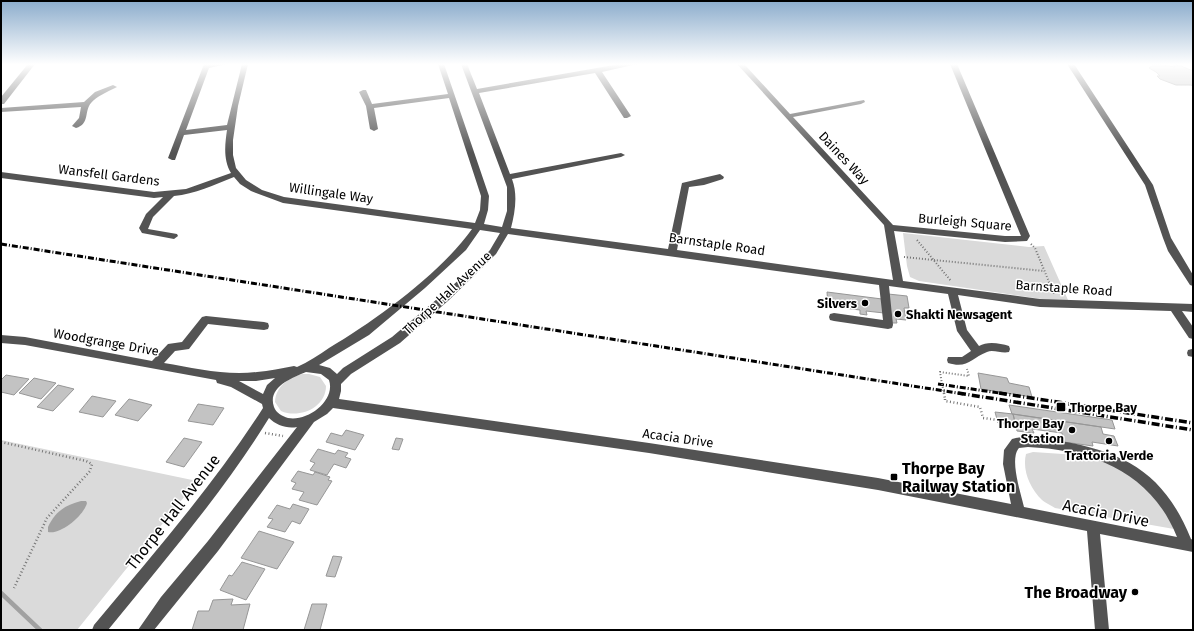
<svg xmlns="http://www.w3.org/2000/svg" width="1194" height="631" font-family="'Fira Sans',sans-serif">
<rect width="100%" height="100%" fill="#fff"/>
<path fill="#dadada" d="M903,233L1029,247L1044,246L1068,300L1056,301L919,281L910,277L907,266Z
M302,374H309L320,377L326,386C326,408 299,419 281,411L275,402C276,386 288,378 302,374Z
M1,440L197,481L77,630H1Z
M1033,452L1093,456L1130,471L1165,506L1174,529L1055,508C1051,505 1045,503 1042,500C1030,488 1022,470 1026,454Z"/>
<path fill="#a1a1a1" d="M81,501H86L87,503C84,515 61,535 48,532V527C55,512 65,505 81,501Z"/>
<g fill="none" stroke-linecap="round" stroke-linejoin="round">
<path stroke="#a1a1a1" stroke-width="4.5" d="M1,593L40,630"/>
</g>
<path fill="#c3c3c3" stroke="#979797" d="M1155,64L1175,67L1174,65L1181,66L1193,71V86L1191,85H1176L1160,79L1157,76H1160L1156,72L1149,68Z
M827,292L882,299L884,313L866,311L867,315L860,314V310L828,306Z
M888,294L907,296L909,308H904L906,320L896,319L897,323H892Z
M978,373L1007,378L1009,383L1029,387L1032,397L981,389Z
M6,375L29,379L14,395L1,392V380Z
M34,378L56,383L41,399L19,393Z
M58,385L74,389L53,411L37,407Z
M92,396L116,401L103,417L79,412Z
M129,399L152,405L138,421L115,415Z
M198,404L224,408L213,425L188,421Z
M1009,405L1112,420L1115,429L1012,414Z
M995,412L1013,414L1016,426L998,423Z
M1013,414L1101,427L1103,434L1114,436L1118,446L1092,442L1093,446L1064,442L1062,433L1032,429L1034,433L1017,431Z
M346,430L364,435L355,450L326,442L331,433L342,436Z
M184,438L202,442L184,467L166,462Z
M396,438L403,439L399,450L392,449Z
M318,449L335,454L338,450L348,453L345,457L351,459L346,468L334,464L327,475L310,470L315,463L310,461Z
M298,471L313,475L315,472L330,477L328,480L332,481L317,505L299,500L304,492L292,489L296,483L291,481Z
M293,504L309,509L300,524L292,521L285,532L267,527L273,519L268,518L277,505L290,509Z
M259,531L294,542L277,569L241,558Z
M333,556L342,557L335,577L326,576Z
M242,562L265,569L246,600L220,590L229,575L232,576Z
M233,599L231,605L250,604L243,630H192L198,611H209L213,600Z
M312,604H327L320,630H304Z"/>
<g fill="none" stroke-linecap="round" stroke-linejoin="round">
<path stroke="#757575" stroke-width="1.5" stroke-dasharray="1 1.5" stroke-linecap="butt" d="M1152,64L1154,65"/>
<path stroke="#757575" stroke-width="2" stroke-dasharray="1 2" stroke-linecap="butt" d="M917,240L951,281
M1031,244L1035,248L1054,294
M904,257L1044,271
M942,384L940,372L969,376L967,369"/>
<path stroke="#757575" stroke-width="2.5" stroke-dasharray="1 2.5" stroke-linecap="butt" d="M945,399V401L980,407L983,418L998,420
M265,433L283,436
M1,442L86,461L92,464L90,471L47,518L14,588"/>
<path fill="#535353" fill-rule="evenodd" d="M28,64H35L4,104H1V97Z
M204,64H227L209,68L186,130L227,125L242,64H248L238,106L233,140V155L236,168L246,180L262,190L284,197L475,223L480,210L481,196L449,98L374,108L378,129L374,131L370,129L366,106L359,92L363,90H366L372,104L448,94L438,64H444L489,196L488,210L484,224L502,227L507,211V187L461,64H467L477,89L597,68L620,64H637L602,72L631,116L627,118H624L595,73L479,93L510,174L621,153L625,155L621,157L512,179C518,195 515,212 511,228L668,249L682,183L720,174L724,177L723,179L704,185L689,187L677,250L893,280L884,225L737,64H744L790,114L864,100L865,102L861,104L793,117L893,225L1005,236H1021L950,64H957L1030,236L1027,241L1005,242L894,231L903,281L1040,299L1193,304V312L1182,311L1193,327V339L1189,338L1171,311L1040,307L958,295L967,330L979,346C987,341 1000,343 1009,346L1010,349L1009,352C1002,354 993,349 987,352C971,358 968,369 948,363L947,360L948,357H962L971,351L957,331L948,294L889,286L893,325L892,328L888,329L834,321L830,320L829,317L830,314L834,313L883,320L879,285L508,234L496,254L449,300L400,343L351,374L341,384V391L339,399L649,443L878,478L1011,504L1003,464L1004,450L1012,439C1027,434 1045,438 1060,441C1127,452 1165,475 1191,539L1193,540V552L1100,534L1109,630H1095L1087,531L878,490L649,453L333,408L327,414L314,422L218,551L154,630H138L161,597L208,541L297,427C287,429 276,425 269,418C222,494 164,561 108,630H92L94,625C153,554 213,486 263,408L262,404L231,387L217,383L216,380L25,345L1,343V335L25,337L152,361L168,344L182,342L202,317L206,316L264,322L268,323L269,326L268,329L264,330L208,324L189,349L175,351L164,363C194,368 226,376 257,372C269,371 282,368 294,366L297,367C308,362 319,355 329,348C376,320 440,274 472,229L283,203L251,191L240,184L234,177C214,185 195,194 174,196L153,217L148,229L177,234L178,236L174,239L142,233L139,228L146,214L163,197L154,198L1,178V172L154,192L186,189L231,173C223,160 225,144 227,130L184,135L175,160H172L168,158ZM480,230L500,233L490,250L480,261L443,294L392,337L343,368L337,374L330,368L319,365L369,335L425,288L466,250ZM306,372L321,374L329,380C336,401 307,422 288,418C282,416 276,413 274,407C267,387 292,378 306,372ZM275,378L267,385L263,394L239,381H256ZM1028,447C1093,450 1151,472 1177,537L1024,507C1021,493 1009,459 1019,448Z
M1067,64H1074L1153,185L1171,238L1193,275V286L1190,285L1168,251L1163,238L1145,185Z
M113,85L117,87L115,88C107,92 97,96 91,103C84,111 90,124 76,128L72,126L79,118L81,107L1,112V108L84,102L95,92Z
M1192,349H1193V357L1188,356L1187,353L1188,350Z"/>
<path stroke="#000" stroke-width="3" stroke-dasharray="6 2 1 2" stroke-linecap="butt" d="M1,244L964,394
M938,384L1006,394"/>
<path stroke="#000" stroke-width="3.5" stroke-dasharray="8 2.5 1 2.5" stroke-linecap="butt" d="M958,393L1193,430
M999,393L1193,423"/>
<path stroke="#757575" stroke-width="2" stroke-dasharray="1 2" stroke-linecap="butt" d="M942,384L944,394"/>
<path stroke="#757575" stroke-width="2.5" stroke-dasharray="1 2.5" stroke-linecap="butt" d="M944,393L945,399"/>
</g>
<linearGradient id="sky" x2="0" y2="1"><stop stop-color="#8baccc"/><stop offset="0.42" stop-color="#fff"/><stop offset="1" stop-color="#fff" stop-opacity="0"/></linearGradient>
<rect width="1194" height="153" fill="url(#sky)"/>
<g fill="#000" stroke="#fff" stroke-width="1.5">
<circle cx="865" cy="303" r="4"/>
<circle cx="898" cy="314" r="4"/>
<rect x="1056" y="402" width="10" height="10" rx="2"/>
<circle cx="1072" cy="430" r="4"/>
<circle cx="1109" cy="441" r="4"/>
<rect x="890" y="473" width="8" height="8" rx="2"/>
<circle cx="1135" cy="592" r="4"/>
</g>
<g text-anchor="middle" dominant-baseline="central" stroke-width="3" stroke-linejoin="round" paint-order="stroke">
<g font-size="13" fill="#000" stroke="#fff">
<text transform="translate(844 158) rotate(47)">Daines Way</text>
<text transform="translate(109 175) rotate(7)">Wansfell Gardens</text>
<text transform="translate(331 193) rotate(8)">Willingale Way</text>
<text transform="translate(965 222) rotate(5)">Burleigh Square</text>
<text transform="translate(717 244) rotate(8)">Barnstaple Road</text>
<text transform="translate(1064 288) rotate(4)">Barnstaple Road</text>
<text transform="translate(447 293) rotate(-43)">Thorpe Hall Avenue</text>
<text transform="translate(106 342) rotate(10)">Woodgrange Drive</text>
<text transform="translate(678 438) rotate(8)">Acacia Drive</text>
</g>
<g font-size="13" font-weight="bold" fill="#000" stroke="#fff" text-anchor="end">
<text x="857" y="303">Silvers</text>
<text x="906" y="314" text-anchor="start">Shakti Newsagent</text>
<text x="1070" y="407" text-anchor="start">Thorpe Bay</text>
<text x="1064" y="423">Thorpe Bay<tspan x="1064" dy="15">Station</tspan></text>
<text x="1109" y="455" text-anchor="middle">Trattoria Verde</text>
</g>
<g font-size="16" font-weight="bold" fill="#000" stroke="#fff" text-anchor="start">
<text x="902" y="468">Thorpe Bay<tspan x="902" dy="18">Railway Station</tspan></text>
<text x="1127" y="592" text-anchor="end">The Broadway</text>
</g>
<g font-size="16" fill="#000" stroke="#fff">
<text transform="translate(173 512) rotate(-52)">Thorpe Hall Avenue</text>
<text transform="translate(1106 513) rotate(11)">Acacia Drive</text>
</g>
</g>
<rect width="1194" height="631" fill="none" stroke="#000000" stroke-width="4"/>
</svg>
